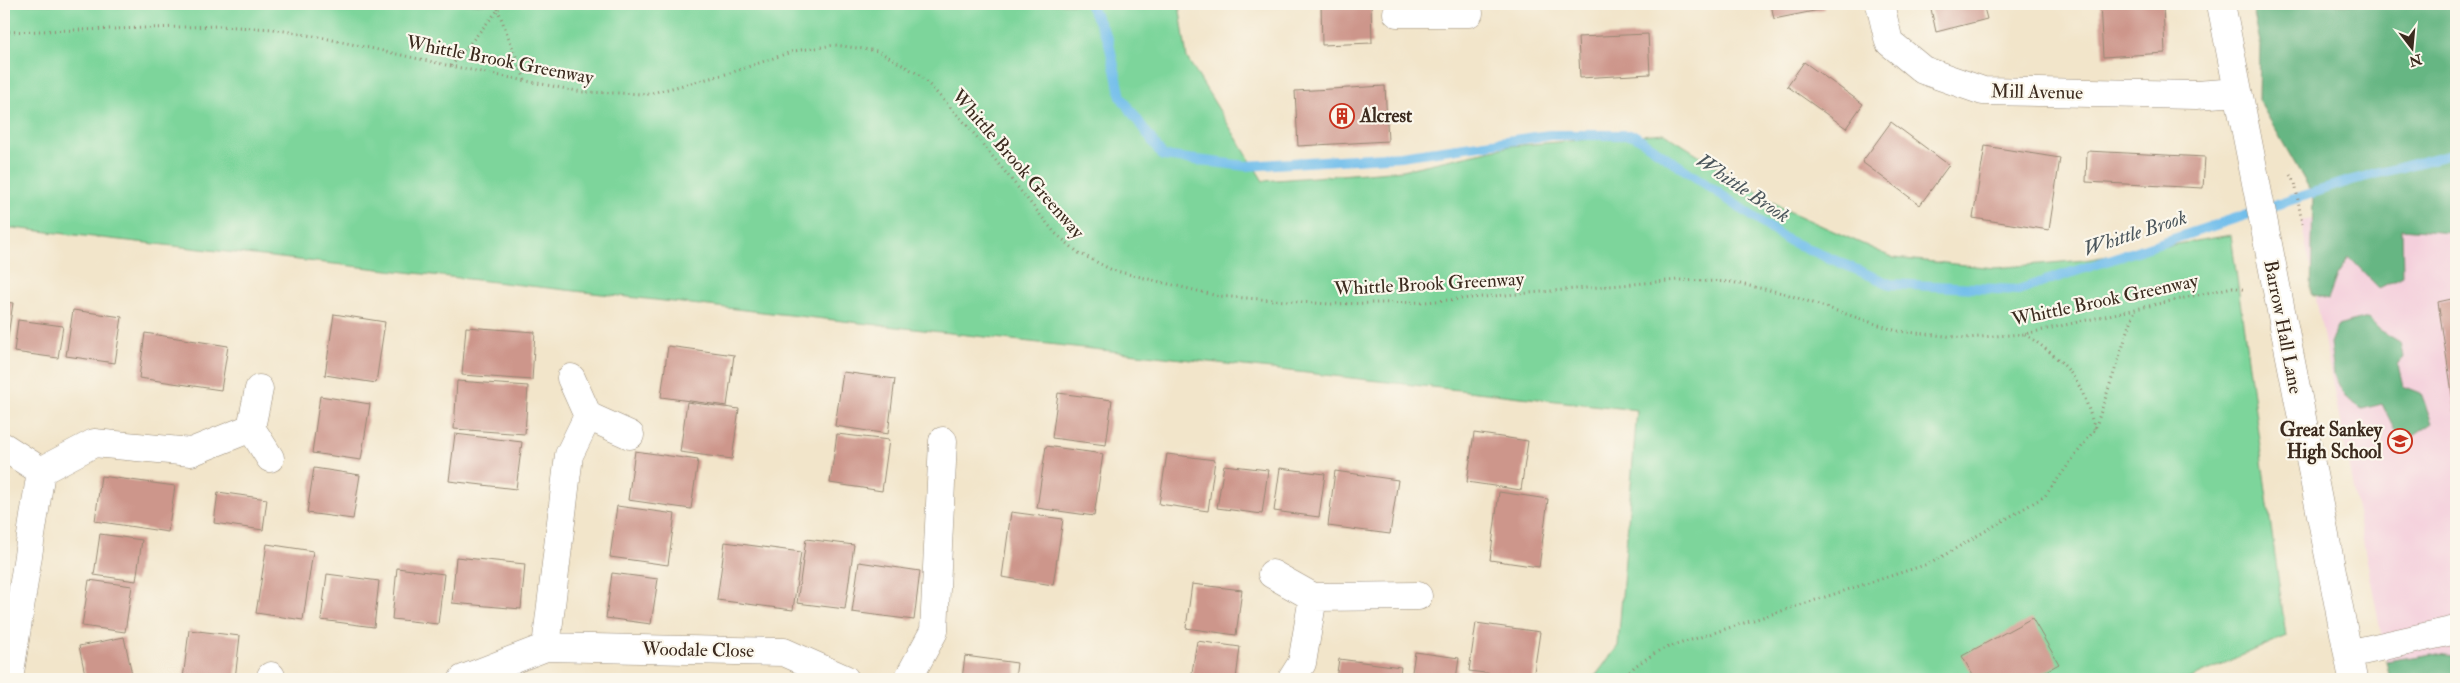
<svg xmlns="http://www.w3.org/2000/svg" width="2460" height="683" font-family="'IM FELL Double Pica',serif">
<rect width="100%" height="100%" fill="#fbf7ec"/>
<filter id="ink" filterUnits="userSpaceOnUse"><feTurbulence type="fractalNoise" baseFrequency=".02" numOctaves="2"/><feDisplacementMap in="SourceGraphic" scale="10" xChannelSelector="R" yChannelSelector="G"/><feConvolveMatrix kernelMatrix="1 2 1 2 8 2 1 2 1" color-interpolation-filters="sRGB"/></filter>
<filter id="wash" filterUnits="userSpaceOnUse"><feTurbulence type="fractalNoise" baseFrequency=".0096" numOctaves="4" result="noise"/><feDisplacementMap in="SourceGraphic" scale="20" xChannelSelector="R" yChannelSelector="G"/><feGaussianBlur stdDeviation="1.12" result="paint"/><feColorMatrix in="noise" values="0 0 0 0 0 0 0 0 0 0 0 0 0 0 0 0 0 1.4 0 .05"/><feComposite in="paint" operator="in"/></filter>
<g filter="url(#wash)">
<rect width="100%" height="100%" fill="#f2e5ca"/>
<path fill="#f4cfdc" d="M2456,195V679H2390L2301,221Z"/>
<path fill="#7dd59b" stroke="#5c805c" d="M4,4H1179L1187,58L1263,181L1403,170L1510,146L1664,133L1784,209L1894,258L1995,268L2084,260L2231,235L2286,636L2189,679H1593L1618,646L1637,410L4,227Z"/>
<path fill="#66b683" stroke="#507050" d="M2252,4H2456V231L2451,233L2402,229L2403,276L2379,288L2349,257L2337,275L2328,299L2311,294L2313,195L2259,101L2260,42Z
M2368,318L2380,330L2400,342L2403,357L2398,365L2403,386L2421,393L2432,423L2413,436L2396,432L2382,404L2362,409L2345,397L2334,375L2330,343L2337,326Z
M2432,654L2453,657L2456,663V679H2390L2386,661Z"/>
<g fill="none" stroke-linecap="round" stroke-linejoin="round">
<path stroke="#71beeb" stroke-width="10" d="M1089,4L1108,39L1121,97L1163,156L1246,166L1401,156L1550,135H1634L1787,240L1890,284L2018,290L2352,180L2456,153"/>
</g>
<g id="blocks">
<path fill="#cd968b" d="M1321,4H1371L1372,43L1322,45Z
M1771,4H1823L1824,9L1774,19Z
M1930,4H1983L1987,19L1936,32Z
M2100,4H2163L2165,53L2103,57Z
M1648,34L1650,74L1580,78L1578,37Z
M1804,62L1863,104L1846,128L1787,86Z
M1385,86L1388,141L1298,146L1295,91Z
M1891,122L1949,165L1920,205L1862,162Z
M1985,146L2060,158L2049,230L1973,218Z
M2087,151L2205,157L2203,188L2086,182Z
M2456,298V412H2455L2438,302Z
M4,302L13,303L5,356H4Z
M73,310L122,317L115,363L66,356Z
M334,314L385,322L376,383L325,375Z
M18,320L63,326L58,358L14,352Z
M466,327L535,332L532,380L462,375Z
M145,333L228,346L221,390L139,378Z
M668,346L734,355L727,406L661,397Z
M843,372L895,379L888,434L835,426Z
M457,381L528,386L525,434L454,429Z
M1058,393L1112,400L1106,445L1052,438Z
M320,396L370,404L361,460L312,453Z
M687,402L739,409L732,459L680,452Z
M1474,433L1528,441L1521,490L1467,482Z
M455,434L522,442L516,489L449,481Z
M837,434L889,440L882,491L830,483Z
M1046,446L1103,454L1094,516L1037,508Z
M635,451L698,460L691,509L628,500Z
M1167,454L1215,460L1208,511L1159,504Z
M1224,465L1268,470L1262,514L1217,508Z
M314,468L360,475L353,519L307,513Z
M1280,468L1325,474L1319,517L1274,511Z
M1335,471L1398,480L1390,534L1328,526Z
M101,476L175,486L168,532L95,521Z
M218,492L267,499L263,530L214,523Z
M1499,492L1548,499L1539,567L1490,560Z
M617,506L675,514L668,565L610,557Z
M1011,512L1063,519L1053,585L1002,577Z
M100,534L142,540L136,581L94,575Z
M806,539L854,545L845,609L797,603Z
M725,542L801,552L793,610L717,600Z
M267,544L313,551L303,620L256,613Z
M456,557L525,564L521,609L452,603Z
M859,562L920,571L914,620L852,612Z
M397,568L444,574L438,624L392,619Z
M612,573L658,579L651,624L606,618Z
M327,574L379,581L374,627L321,620Z
M89,580L132,586L125,632L82,626Z
M1192,584L1242,590L1236,635L1186,628Z
M2032,618L2059,664L2031,679H1975L1962,656Z
M1476,623L1540,632L1533,679L1469,671Z
M189,630L240,636L235,679H183Z
M124,637L133,679H86L79,646Z
M1197,641L1240,647L1236,679H1191Z
M1415,652L1459,658L1456,679H1411Z
M965,656L1017,663L1015,679H962Z
M1339,659L1401,667L1399,679H1336Z"/>
</g>
</g>
<g filter="url(#ink)">
<use href="#blocks" fill-opacity="0" stroke="#968874" stroke-width="1"/>
<g fill="none" stroke-linecap="round" stroke-linejoin="round">
<defs>
<path id="minor" d="M1880,4L1889,42L1923,70L1983,91L2196,95L2238,92
M2221,4L2353,679
M1397,13H1469
M588,416L630,435
M251,428L259,389
M4,447L41,471
M41,471L94,443L191,452L251,428L270,458
M1272,574L1313,597
M546,647L569,455L588,416L571,378
M2348,654L2456,630
M9,679L41,471
M270,679L271,676
M463,679L546,647L784,652L845,679
M908,679L934,631L943,441
M1292,679L1302,663L1313,597L1418,596"/>
</defs>
<use href="#minor" stroke="#968874" stroke-width="29"/>
<path stroke="#968874" stroke-width="3" stroke-dasharray="1 4" stroke-linecap="butt" d="M499,4L498,10L525,80
M4,32L219,26L273,29L324,38L451,66L582,92L648,94L730,73L794,51L835,45L878,51L920,75L966,124L1055,233L1079,253L1112,270L1218,296L1329,304L1425,302L1679,280L1731,282L1783,293L1897,331L1965,338L2025,334L2233,287L2246,290
M451,66L498,10
M2291,175L2295,182L2302,224
M2025,334C2042,346 2060,358 2072,375C2084,390 2089,411 2095,429
M1623,679L1635,666L1660,650L1931,563L2045,496L2095,429L2135,310"/>
<use href="#minor" stroke="#fff" stroke-width="28"/>
</g>
</g>
<defs>
<symbol id="building-ring" viewBox="-11 -11 22 22"><circle r="9.5" fill="#fbf7ec" stroke="#c8321e" stroke-width="1.5"/><path d="M-4-6H4V6H1V3H-1V6H-4ZM-2.5-4.3h1.7v1.8h-1.7ZM.8-4.3h1.7v1.8H.8ZM-2.5-1h1.7V.8h-1.7ZM.8-1h1.7V.8H.8Z" fill="#c8321e"/></symbol>
<symbol id="school-ring" viewBox="-11 -11 22 22"><circle r="9.5" fill="#fbf7ec" stroke="#c8321e" stroke-width="1.5"/><path d="M0-5L7-2L0 1L-7-2ZM-4 1L0 2.5L4 1V4Q0 6-4 4Z" fill="#c8321e"/></symbol>
</defs>
<g fill-rule="evenodd">
<use href="#building-ring" x="1328" y="102" width="28" height="28"/>
<use href="#school-ring" x="2386" y="427" width="28" height="28"/>
</g>
<g text-anchor="middle" dominant-baseline="central" stroke-width="4.5" stroke-linejoin="round" paint-order="stroke">
<g font-size="19" fill="#3b2a1e" stroke="#fbf7ec">
<text transform="translate(500 60) rotate(11)">Whittle Brook Greenway</text>
<text transform="translate(2037 92) rotate(1)">Mill Avenue</text>
<text transform="translate(1018 164) rotate(49)">Whittle Brook Greenway</text>
<text transform="translate(1429 284) rotate(-3)">Whittle Brook Greenway</text>
<text transform="translate(2105 300) rotate(-12)">Whittle Brook Greenway</text>
<text transform="translate(2283 327) rotate(79)">Barrow Hall Lane</text>
<text transform="translate(698 650) rotate(1)">Woodale Close</text>
</g>
<g font-size="19" font-weight="bold" fill="#3b2a1e" stroke="#fbf7ec" text-anchor="start">
<text x="1360" y="116">Alcrest</text>
<text x="2382" y="430" text-anchor="end">Great Sankey<tspan x="2382" dy="22">High School</tspan></text>
</g>
<g font-size="20" font-style="italic" fill="#4b565c" stroke="#fbf7ec">
<text transform="translate(1743 188) rotate(34)">Whittle Brook</text>
<text transform="translate(2135 233) rotate(-18)">Whittle Brook</text>
</g>
</g>
<rect width="2460" height="683" fill="none" stroke="#fbf7ec" stroke-width="20"/>
<g transform="translate(2412 48) rotate(164)" stroke="#fbf7ec" stroke-width="4" paint-order="stroke">
<path d="M0-4L9 19L0 12L-9 19Z" fill="#3b2a1e"/>
<text y="-8" font-size="14" font-weight="bold" text-anchor="middle" fill="#3b2a1e">N</text>
</g>
</svg>
